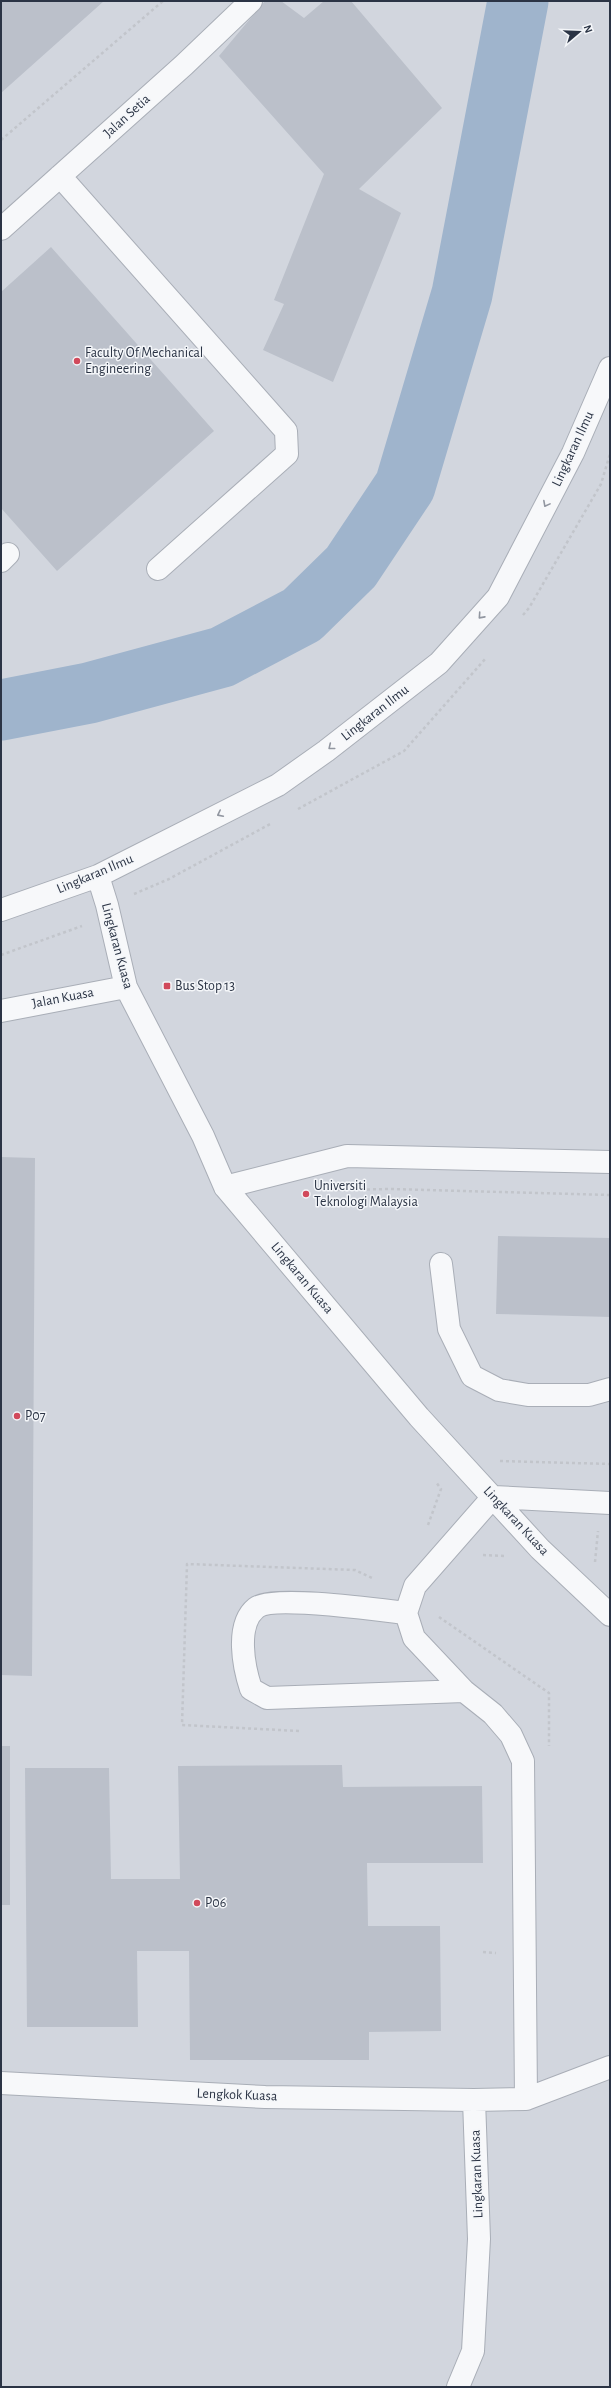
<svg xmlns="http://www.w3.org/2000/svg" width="611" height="2388" font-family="'Alegreya Sans',sans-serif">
<rect width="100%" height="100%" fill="#e4e7ec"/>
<path fill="#d2d6de" d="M1,1H610V2387H1Z"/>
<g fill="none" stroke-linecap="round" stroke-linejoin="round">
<path stroke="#9fb4cc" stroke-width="61" d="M1,710L89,693L222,657L302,615L351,567L405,486L462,294L518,1"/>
</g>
<path fill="#bbc0ca" d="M1,1H104L1,93Z
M265,1H281L304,18L324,1H351L442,108L359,189L401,213L333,382L263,350L284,304L274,300L324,174L219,56Z
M51,247L214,431L57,571L1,508V292Z
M1,1157L35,1158L32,1676L1,1675Z
M498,1236L610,1238V1317L496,1314Z
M1,1746H10V1905H1Z
M342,1765L343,1787L482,1786L483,1863H367L368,1926H440L441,2031L369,2032V2060H190L189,1951H137L138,2027H27L25,1768H109L111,1879H180L178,1766Z"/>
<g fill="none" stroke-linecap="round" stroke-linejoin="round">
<defs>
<path id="minor" d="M60,176L286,431L287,454L158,569
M1,229L184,65L251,1
M1,561L8,554
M98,876L107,905L126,987L203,1136L225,1187L419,1417L540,1549L610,1615
M1,910L98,876L278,785L326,751L439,663L498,597L573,453L610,368
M1,1011L126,987
M225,1187L347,1156L610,1162
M441,1264L449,1329L472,1376L499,1390L528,1395H589L610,1389
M406,1613C380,1610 272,1595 256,1608C235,1625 244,1668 251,1689L267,1698L464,1691
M1,2083L265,2097L474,2100
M526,2099L523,1761L511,1735L493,1714L464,1691L414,1638L406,1613L415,1586L493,1497L610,1503
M458,2387L473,2351L479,2239L474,2100L526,2099L610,2067"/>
</defs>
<use href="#minor" stroke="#a9aeb7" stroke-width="24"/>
<path stroke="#c2c5cb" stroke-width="2.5" stroke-dasharray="3 3" stroke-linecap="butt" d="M1,140L163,1
M523,615L529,608L601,484L610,454
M298,809L404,751L486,658
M134,894L169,879L272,823
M1,955L82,926
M337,1190L391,1189L610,1195
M500,1461L610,1464
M428,1525L441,1489L436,1482
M483,1555L506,1556
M595,1562L598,1531
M439,1617L549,1693V1746
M299,1731L182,1725L187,1564L355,1570L374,1579
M483,1952L496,1953"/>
<use href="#minor" stroke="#f7f8fa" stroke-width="22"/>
</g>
<defs><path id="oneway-chevron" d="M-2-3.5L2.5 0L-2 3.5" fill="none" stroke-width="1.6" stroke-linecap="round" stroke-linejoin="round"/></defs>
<g stroke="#9196a0">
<use href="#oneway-chevron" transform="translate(546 504) rotate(118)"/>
<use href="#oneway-chevron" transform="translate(481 616) rotate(132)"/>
<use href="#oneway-chevron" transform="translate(331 747) rotate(141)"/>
<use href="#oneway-chevron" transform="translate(220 814) rotate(153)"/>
</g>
<g fill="#d1495b" stroke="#f4f6f9" stroke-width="1.5">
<circle cx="77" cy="361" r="4"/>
<rect x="163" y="982" width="8" height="8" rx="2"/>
<circle cx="306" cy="1194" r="4"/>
<circle cx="17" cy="1416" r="4"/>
<circle cx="197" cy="1903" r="4"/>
</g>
<g text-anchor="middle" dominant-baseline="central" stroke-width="3" stroke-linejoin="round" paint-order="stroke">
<g font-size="14" fill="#2b3445" stroke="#f4f6f9">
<text transform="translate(127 116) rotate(-42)">Jalan Setia</text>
<text transform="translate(573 449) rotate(-65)">Lingkaran Ilmu</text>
<text transform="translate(375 713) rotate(-38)">Lingkaran Ilmu</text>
<text transform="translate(95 874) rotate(-23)">Lingkaran Ilmu</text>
<text transform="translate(117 946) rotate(75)">Lingkaran Kuasa</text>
<text transform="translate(63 998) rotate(-11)">Jalan Kuasa</text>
<text transform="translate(302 1278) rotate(50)">Lingkaran Kuasa</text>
<text transform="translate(516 1521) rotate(47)">Lingkaran Kuasa</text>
<text transform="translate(237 2095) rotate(2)">Lengkok Kuasa</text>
<text transform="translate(477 2174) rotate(-92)">Lingkaran Kuasa</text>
</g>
<g font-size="14" fill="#2b3445" stroke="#f4f6f9" text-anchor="start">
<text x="85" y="353">Faculty Of Mechanical<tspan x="85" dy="16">Engineering</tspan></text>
<text x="175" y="986">Bus Stop 13</text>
<text x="314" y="1186">Universiti<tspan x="314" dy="16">Teknologi Malaysia</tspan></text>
<text x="25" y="1416">P07</text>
<text x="205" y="1903">P06</text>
</g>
</g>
<rect width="611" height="2388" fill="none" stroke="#2b3445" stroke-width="4"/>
<g transform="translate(579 32) rotate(71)" stroke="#f4f6f9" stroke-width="3" paint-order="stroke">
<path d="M0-3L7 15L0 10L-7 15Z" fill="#2b3445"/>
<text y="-6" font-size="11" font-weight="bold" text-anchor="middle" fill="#2b3445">N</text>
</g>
</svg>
